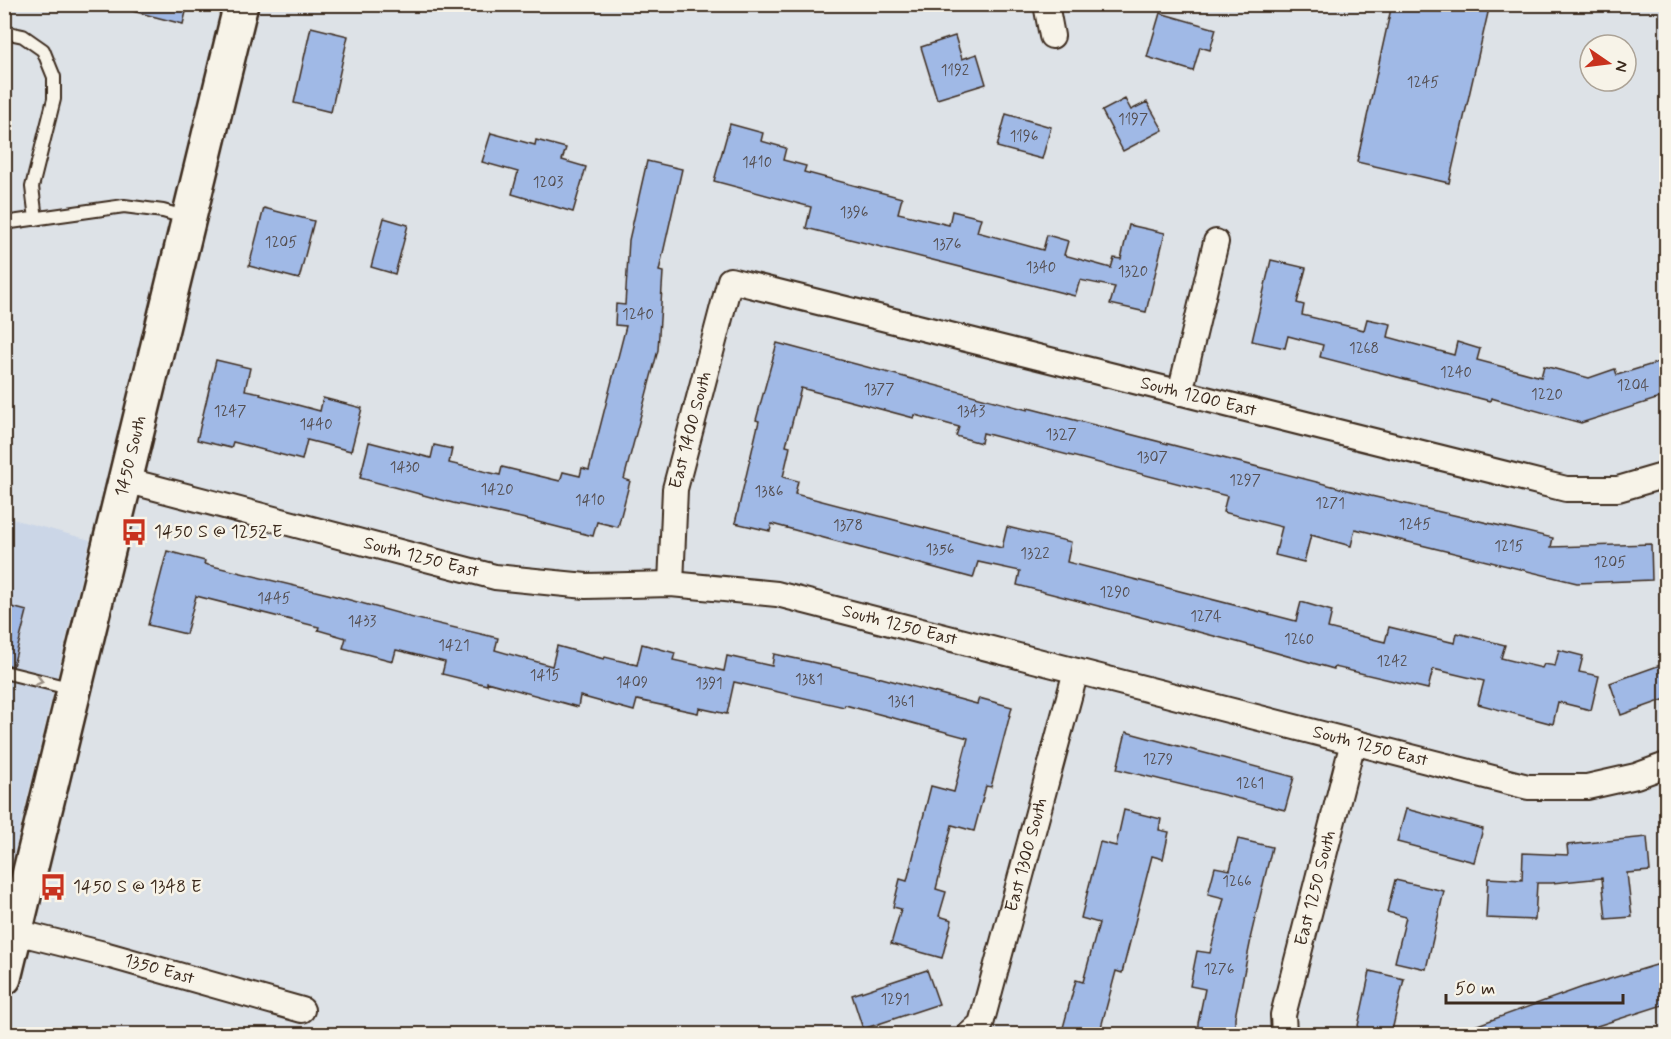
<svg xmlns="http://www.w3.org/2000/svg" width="1671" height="1039" font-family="Mynerve,sans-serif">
<rect width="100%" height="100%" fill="#dde2e7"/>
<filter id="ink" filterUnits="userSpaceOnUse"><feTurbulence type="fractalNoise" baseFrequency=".0167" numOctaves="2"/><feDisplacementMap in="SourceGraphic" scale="12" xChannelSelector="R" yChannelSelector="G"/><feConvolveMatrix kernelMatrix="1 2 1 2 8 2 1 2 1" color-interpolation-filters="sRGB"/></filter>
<g filter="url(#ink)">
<path fill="#cbd6e7" d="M5,517L90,540L5,889Z"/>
<path fill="#a0b9e6" stroke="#3b2a1e" stroke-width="1.5" d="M133,4H188L183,24L132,11Z
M1392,4H1490L1449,183L1357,162Z
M1160,13L1216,29L1210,50L1200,47L1193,71L1147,57Z
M311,27L348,36L331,112L294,103Z
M955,36L962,59L977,54L986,84L937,99L921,47Z
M1125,99L1131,110L1147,102L1163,130L1123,151L1102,111Z
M1006,114L1051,127L1042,159L997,147Z
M730,124L763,133L761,141L786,148L783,160L806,166L804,172L902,198L898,213L949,225L952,211L981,218L977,232L1043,250L1047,235L1068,241L1064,255L1111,268L1114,258L1121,259L1129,225L1165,233L1146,312L1110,304L1115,287L1080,280L1075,296L806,228L811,207L714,181Z
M491,133L535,145L536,140L566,148L562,160L586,167L573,212L512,194L518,172L482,162Z
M647,161L682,169L659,271L663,272L658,350L624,479L630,481L618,527L597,522L593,536L530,520L453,503L360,478L369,442L431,458L434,445L452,449L449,463L500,475L502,467L560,481L563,472L580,476L582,468L589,470L626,326L615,325L616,304L625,305L629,240Z
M264,208L314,221L299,279L249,266Z
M384,218L408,225L395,274L371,267Z
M1271,260L1306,268L1297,303L1304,305L1302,315L1364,330L1367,319L1391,324L1388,337L1454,355L1457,342L1480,349L1477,360L1541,377L1544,366L1589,378L1615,369L1617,375L1666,360V396L1581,423L1491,398L1490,401L1320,357L1323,345L1288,336L1285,348L1252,341Z
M777,343L1028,410V408L1371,496L1553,538L1551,547L1651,544L1652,580L1577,583L1355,529L1351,546L1311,535L1304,562L1275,555L1282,527L1223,512L1227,496L983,433L981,443L956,436L959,427L915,415L914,418L801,388L786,446L790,447L783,477L798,481L795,494L1002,548L1007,527L1071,542L1067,562L1296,621L1301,602L1332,611L1328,628L1385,642L1389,627L1455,643L1457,633L1505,645L1501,658L1542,668L1544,664L1555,666L1559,650L1583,656L1579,672L1599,676L1591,710L1558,702L1553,724L1478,704L1484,681L1433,669L1428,689L1335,667L1334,669L1241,643L1017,585L1020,571L978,562L973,578L772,524L770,531L735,523L759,421L756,420Z
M216,360L250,368L245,390L261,393L260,395L320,411L323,398L362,408L351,451L307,440L302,460L233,442L231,448L197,440Z
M167,551L205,561L204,564L328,594L405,615V616L498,638L495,650L552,666L557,646L604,659L605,657L637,665L642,644L675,653L673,660L724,671L727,656L772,666L774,654L867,674L977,704L979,698L1012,707L991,787L986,786L974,831L952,825L936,889L946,892L939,916L952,920L942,958L891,944L901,909L893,907L900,879L907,881L931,786L954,792L968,738L845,705L844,707L734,682L727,714L699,708L698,713L637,700L634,711L580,696L578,707L487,682V685L442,674L445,662L396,650L393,661L343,648L346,638L318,630L319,627L196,596L186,634L148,625Z
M4,605L27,611L13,666L4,664Z
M1666,663V699L1621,715L1610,683Z
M1126,732L1294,777L1285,810L1117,769Z
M1406,809L1483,829L1474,862L1397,842Z
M1124,810L1161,819L1159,830L1169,832L1163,859L1152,856L1122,973L1116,971L1099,1035H1061L1076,980L1083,982L1099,923L1081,918L1100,842L1116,846Z
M1647,837L1650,871L1627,873L1632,917L1606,919L1602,878L1552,883H1537L1535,920L1486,918L1488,878L1522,880L1523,853L1568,855L1567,845Z
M1238,839L1272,847L1250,939H1251L1235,1017V1035H1198V1023L1205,989L1190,986L1197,951L1210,953L1224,898L1208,894L1215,867L1230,870Z
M1395,880L1444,891L1426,969L1395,962L1406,917L1387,912Z
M1666,962V1004L1597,1026L1600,1035H1459L1458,1032L1583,987Z
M927,970L939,1004L863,1029L852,995Z
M1370,971L1404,979L1391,1035H1356Z"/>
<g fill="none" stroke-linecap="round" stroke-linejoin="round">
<defs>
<path id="lane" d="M4,32L23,36L43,50L54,77V99L32,187L36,219
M4,223L124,206L163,211L188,218
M4,672L73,689"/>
<g id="street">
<path d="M1046,4L1052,36"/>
<path d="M1180,393L1216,242"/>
<path id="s1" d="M125,480L495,577L586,586L671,584L777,594L1528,787H1587L1636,776L1666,765"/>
<path id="s2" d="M671,584L675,489L730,280L1566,489H1618L1666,475"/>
<path id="s3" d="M16,932L104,954L302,1010"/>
<path id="s4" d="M970,1034L981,1024L1076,671"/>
<path id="s5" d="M1284,1034L1283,1015L1353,742"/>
</g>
<g id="secondary">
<path id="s6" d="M4,978L241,4"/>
</g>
</defs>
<use href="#lane" stroke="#3b2a1e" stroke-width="16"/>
<use href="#street" stroke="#3b2a1e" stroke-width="28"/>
<use href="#secondary" stroke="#3b2a1e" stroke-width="38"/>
<use href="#lane" stroke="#f7f3e8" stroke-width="12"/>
<use href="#street" stroke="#f7f3e8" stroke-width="24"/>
<use href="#secondary" stroke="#f7f3e8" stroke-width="33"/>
</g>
<defs><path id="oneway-chevron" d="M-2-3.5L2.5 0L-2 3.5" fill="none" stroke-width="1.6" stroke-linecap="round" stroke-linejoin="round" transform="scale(1.5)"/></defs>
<use stroke="#998e83" href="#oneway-chevron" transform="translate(39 681) rotate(15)"/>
</g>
<defs>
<symbol id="bus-bare" viewBox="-9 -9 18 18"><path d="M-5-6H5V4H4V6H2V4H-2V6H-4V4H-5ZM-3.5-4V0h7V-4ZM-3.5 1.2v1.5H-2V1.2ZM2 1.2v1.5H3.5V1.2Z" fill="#c8321e" stroke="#f7f3e8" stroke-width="2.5" paint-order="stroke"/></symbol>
</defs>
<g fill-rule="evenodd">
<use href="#bus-bare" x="115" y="513" width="38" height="38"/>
<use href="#bus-bare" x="34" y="868" width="38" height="38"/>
</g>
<g text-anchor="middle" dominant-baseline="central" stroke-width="5" stroke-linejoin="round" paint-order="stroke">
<g font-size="15" fill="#544e50">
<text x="955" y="71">1192</text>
<text x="1423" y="83">1245</text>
<text x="1133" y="120">1197</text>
<text x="1024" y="137">1196</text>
<text x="757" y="163">1410</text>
<text x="548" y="183">1203</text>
<text x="854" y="213">1396</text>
<text x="281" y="243">1205</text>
<text x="947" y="245">1376</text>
<text x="1041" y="268">1340</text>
<text x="1133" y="272">1320</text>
<text x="638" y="315">1240</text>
<text x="1364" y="349">1268</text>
<text x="1456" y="373">1240</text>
<text x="1633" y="386">1204</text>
<text x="879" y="390">1377</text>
<text x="1547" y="395">1220</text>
<text x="230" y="412">1247</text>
<text x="971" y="412">1343</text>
<text x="316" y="425">1440</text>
<text x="1061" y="435">1327</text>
<text x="1152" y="458">1307</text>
<text x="405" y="468">1430</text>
<text x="1245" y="481">1297</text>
<text x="497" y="490">1420</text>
<text x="769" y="492">1386</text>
<text x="590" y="501">1410</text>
<text x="1330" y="504">1271</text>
<text x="1415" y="525">1245</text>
<text x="848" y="526">1378</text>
<text x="1509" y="547">1215</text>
<text x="940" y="550">1356</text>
<text x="1035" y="554">1322</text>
<text x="1610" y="563">1205</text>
<text x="1115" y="593">1290</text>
<text x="274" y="599">1445</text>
<text x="1206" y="617">1274</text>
<text x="362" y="622">1433</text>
<text x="1299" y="640">1260</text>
<text x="454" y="646">1421</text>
<text x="1392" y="662">1242</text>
<text x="545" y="676">1415</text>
<text x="809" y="680">1381</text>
<text x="632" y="683">1409</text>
<text x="709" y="684">1391</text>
<text x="901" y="702">1361</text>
<text x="1158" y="760">1279</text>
<text x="1250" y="784">1261</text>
<text x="1237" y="882">1266</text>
<text x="1219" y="970">1276</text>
<text x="895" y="1000">1291</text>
</g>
<g font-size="18" fill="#3b2a1e" stroke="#f7f3e8">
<text stroke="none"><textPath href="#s2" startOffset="794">South 1200 East</textPath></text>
<text stroke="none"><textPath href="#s2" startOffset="156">East 1400 South</textPath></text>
<text stroke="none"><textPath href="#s6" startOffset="537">1450 South</textPath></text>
<text stroke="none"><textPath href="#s1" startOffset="306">South 1250 East</textPath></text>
<text stroke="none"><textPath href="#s1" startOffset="792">South 1250 East</textPath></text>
<text stroke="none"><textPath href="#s1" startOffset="1278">South 1250 East</textPath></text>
<text stroke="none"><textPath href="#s4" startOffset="190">East 1300 South</textPath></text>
<text stroke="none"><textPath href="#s5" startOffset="150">East 1250 South</textPath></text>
<text stroke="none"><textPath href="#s3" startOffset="148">1350 East</textPath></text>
</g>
<g font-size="18" fill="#3b2a1e" stroke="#f7f3e8" text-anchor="start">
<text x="154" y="532">1450 S @ 1252 E</text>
<text x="73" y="887">1450 S @ 1348 E</text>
</g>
</g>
<rect width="1671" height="1039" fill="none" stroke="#f7f3e8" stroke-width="24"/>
<rect x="12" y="12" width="1647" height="1015" fill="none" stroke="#3b2a1e" stroke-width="2" filter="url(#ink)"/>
<g transform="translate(1608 63) rotate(104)"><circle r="28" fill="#f7f3e8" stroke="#aca397" stroke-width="1.5"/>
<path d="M0-4.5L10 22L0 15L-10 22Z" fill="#c8321e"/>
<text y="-9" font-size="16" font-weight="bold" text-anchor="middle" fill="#3b2a1e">N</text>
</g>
<path d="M1446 994v9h177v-9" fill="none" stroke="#3b2a1e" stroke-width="3"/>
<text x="1455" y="994" font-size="18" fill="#3b2a1e" stroke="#f7f3e8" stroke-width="4.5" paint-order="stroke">50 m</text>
</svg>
